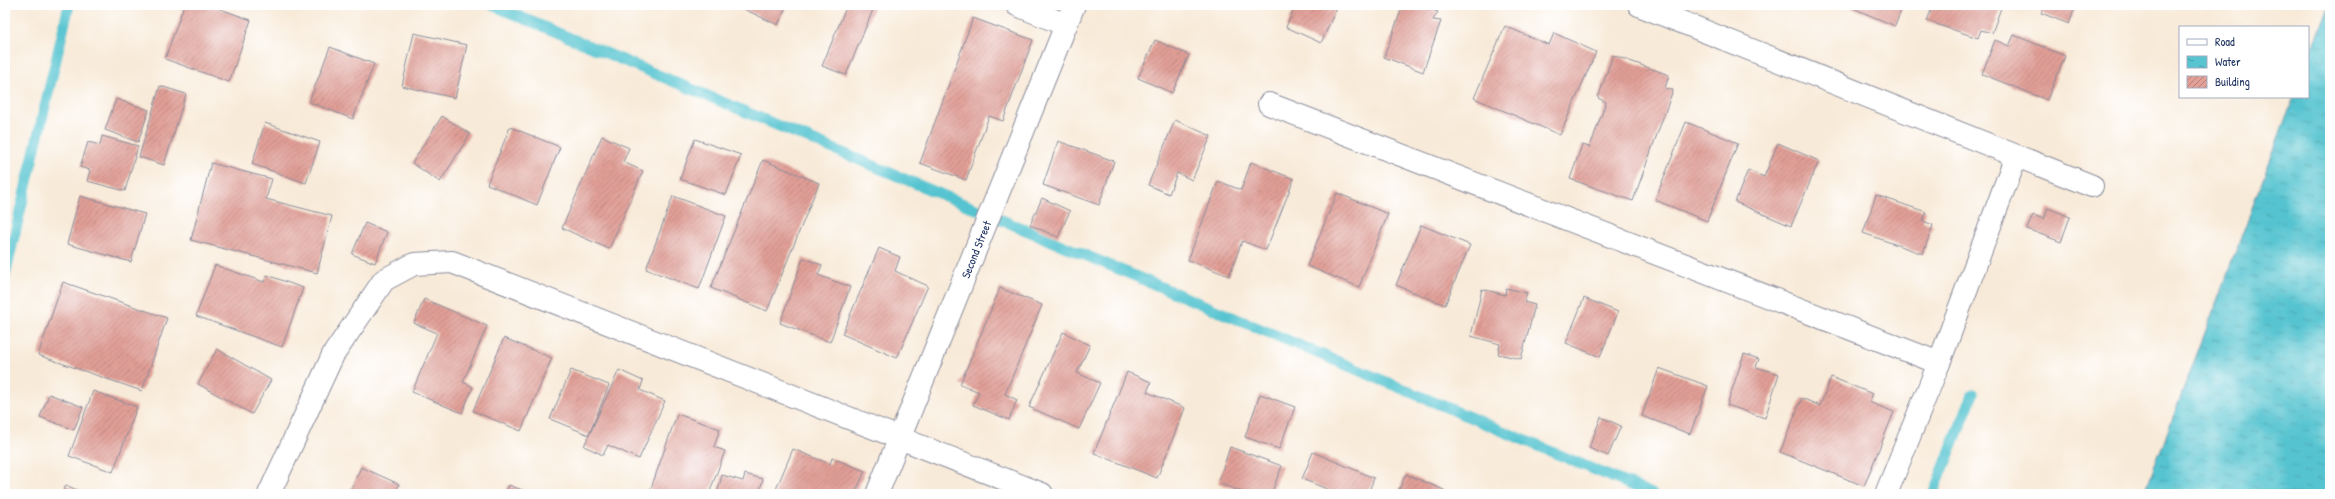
<svg xmlns="http://www.w3.org/2000/svg" width="2335" height="499" font-family="'Patrick Hand',sans-serif">
<defs>
<pattern id="water-ripples" width="26" height="14" patternUnits="userSpaceOnUse"><rect width="26" height="14" fill="#57c4d0"/><path d="M2 4q2-2 4 0t4 0M15 11q2-2 4 0t4 0" fill="none" stroke="#47a0ac"/></pattern>
<pattern id="building-hatch" width="6" height="6" patternUnits="userSpaceOnUse"><rect width="6" height="6" fill="#e19f96"/><path d="M-1 1l2-2M0 6l6-6M5 7l2-2" fill="none" stroke="#b6827e"/></pattern>
</defs>
<rect width="100%" height="100%" fill="#fff"/>
<filter id="ink" filterUnits="userSpaceOnUse"><feTurbulence type="fractalNoise" baseFrequency=".025" numOctaves="2"/><feDisplacementMap in="SourceGraphic" scale="8" xChannelSelector="R" yChannelSelector="G"/><feConvolveMatrix kernelMatrix="1 2 1 2 8 2 1 2 1" color-interpolation-filters="sRGB"/></filter>
<filter id="wash" filterUnits="userSpaceOnUse"><feTurbulence type="fractalNoise" baseFrequency=".012" numOctaves="4" result="noise"/><feDisplacementMap in="SourceGraphic" scale="16" xChannelSelector="R" yChannelSelector="G"/><feGaussianBlur stdDeviation="0.9" result="paint"/><feColorMatrix in="noise" values="0 0 0 0 0 0 0 0 0 0 0 0 0 0 0 0 0 1.4 0 .05"/><feComposite in="paint" operator="in"/></filter>
<g filter="url(#wash)">
<rect width="100%" height="100%" fill="#f8ead8"/>
<path fill="url(#water-ripples)" stroke="#397a97" d="M2330,5V494H2144L2294,97H2308V61Z"/>
<g fill="none" stroke-linecap="round" stroke-linejoin="round">
<path stroke="#57c4d0" stroke-width="11" d="M492,5L1652,494
M5,275L69,5
M1933,494L1973,394"/>
</g>
<g id="blocks">
<path fill="url(#building-hatch)" d="M184,5H209L251,20L229,82L165,59Z
M735,5H787L778,25Z
M847,5H875L846,75L822,66Z
M1296,5H1338L1321,43L1286,27Z
M1403,5H1417L1438,12L1433,20L1441,21L1423,72L1384,57Z
M1846,5H1903L1895,26Z
M1933,5H2002L1992,33L1981,30L1978,38L1927,21Z
M2045,5H2076L2069,24L2041,13Z
M973,18L1033,40L1003,121L989,116L966,180L920,163Z
M1505,26L1549,45L1554,33L1596,52L1560,135L1474,98Z
M414,33L467,45L455,98L402,86Z
M2014,35L2065,56L2047,100L1982,74L1995,40L2009,46Z
M1155,40L1189,55L1172,93L1138,78Z
M330,47L374,64L353,119L309,102Z
M1613,55L1669,75L1665,88L1673,90L1633,201L1570,179L1582,145L1590,147L1606,102L1598,98Z
M160,86L186,94L164,165L139,157Z
M116,99L149,110L138,142L105,130Z
M442,116L470,134L440,182L412,163Z
M1175,120L1211,136L1192,180L1177,173L1169,194L1148,185Z
M1686,122L1738,143L1707,221L1655,200Z
M265,123L320,142L306,183L252,164Z
M510,127L560,147L537,205L487,184Z
M102,136L138,146L125,191L87,181L90,170L80,167L88,142L100,145Z
M602,136L629,148L623,162L643,171L609,249L562,228Z
M695,139L741,155L726,195L680,179Z
M1058,141L1114,161L1099,205L1043,185Z
M1778,143L1819,161L1791,226L1735,202L1748,170L1764,177Z
M763,160L819,183L767,311L711,288Z
M1251,162L1294,179L1266,250L1242,241L1229,276L1188,260L1218,181L1241,190Z
M211,163L272,179L266,199L332,216L317,273L191,240Z
M1337,193L1388,214L1359,287L1307,266Z
M1876,195L1926,212L1923,221L1933,225L1923,254L1863,233Z
M80,196L145,214L131,262L67,244Z
M673,196L726,216L699,289L646,269Z
M1042,198L1070,211L1058,237L1030,225Z
M2048,208L2070,217L2061,242L2027,229L2033,215L2044,219Z
M365,223L387,232L375,263L352,254Z
M1421,225L1470,245L1445,305L1396,285Z
M879,248L900,257L895,271L928,286L897,358L842,334Z
M803,258L822,265L818,275L850,287L830,342L780,323Z
M215,265L264,282L267,275L303,288L282,347L196,316Z
M63,282L167,318L142,391L38,355Z
M1000,288L1042,305L1005,394L1017,400L1009,420L973,405L979,392L960,384Z
M1506,288L1527,293L1524,302L1535,305L1521,359L1498,354L1500,344L1471,336L1482,289L1505,295Z
M1584,298L1618,312L1600,357L1566,343Z
M424,299L487,326L463,382L473,387L462,413L412,392L437,333L414,323Z
M1063,332L1090,345L1077,373L1100,383L1079,429L1029,407Z
M504,338L552,358L521,431L473,411Z
M217,349L271,380L252,414L198,384Z
M1744,354L1759,359L1756,367L1779,374L1765,418L1727,405Z
M1659,368L1708,386L1690,434L1642,416Z
M571,370L609,385L589,435L550,419Z
M619,370L643,381L640,390L665,401L639,459L608,445L603,455L584,446Z
M1127,372L1151,382L1147,392L1185,408L1157,478L1094,453Z
M1831,377L1873,394L1869,402L1894,412L1864,486L1780,452L1802,398L1820,406Z
M93,391L137,407L113,472L69,456Z
M49,394L83,407L74,430L40,417Z
M1260,394L1295,407L1279,449L1245,437Z
M677,414L720,429L714,447L725,451L709,494H649Z
M1601,417L1621,426L1608,456L1589,448Z
M1230,447L1282,466L1271,494H1248L1218,483Z
M793,449L830,464L832,458L865,471L855,494H774Z
M1313,452L1374,478L1368,494H1325L1327,489L1302,479Z
M361,467L399,484L395,494H349Z
M745,474L763,479L759,494H717L722,475L743,481Z
M1406,474L1444,490L1443,494H1397Z
M66,485L86,494H62Z
M509,485L532,494H505Z"/>
</g>
</g>
<g filter="url(#ink)">
<use href="#blocks" fill-opacity="0" stroke="#8a8c9b" stroke-width="1"/>
<g fill="none" stroke-linecap="round" stroke-linejoin="round">
<defs>
<g id="street">
<path d="M1017,5L1066,25"/>
<path d="M1639,5L2092,186"/>
<path d="M1269,104L1939,363"/>
<path d="M269,494L333,355L384,280L414,264L452,262L1042,494"/>
<path id="s1" d="M877,494L1074,5"/>
<path d="M1886,494L1939,363L2016,156"/>
</g>
</defs>
<use href="#street" stroke="#8a8c9b" stroke-width="24"/>
<use href="#street" stroke="#fff" stroke-width="22"/>
</g>
</g>
<g text-anchor="middle" dominant-baseline="central" stroke-width="3.5" stroke-linejoin="round" paint-order="stroke">
<g font-size="12" fill="#1b2f5e" stroke="#fff">
<text stroke="none"><textPath href="#s1" startOffset="264">Second Street</textPath></text>
</g>
</g>
<rect width="2335" height="499" fill="none" stroke="#fff" stroke-width="20"/>
<rect x="2179" y="26" width="130" height="72" fill="#ffffff" stroke="#a4acbf"/>
<rect x="2187" y="39" width="20" height="6" fill="#ffffff" stroke="#a4acbf"/>
<text x="2215" y="46" font-size="12" fill="#1b2f5e">Road</text>
<rect x="2187" y="56" width="20" height="12" fill="url(#water-ripples)" stroke="#a4acbf"/>
<text x="2215" y="66" font-size="12" fill="#1b2f5e">Water</text>
<rect x="2187" y="76" width="20" height="12" fill="url(#building-hatch)" stroke="#a4acbf"/>
<text x="2215" y="86" font-size="12" fill="#1b2f5e">Building</text>
</svg>
